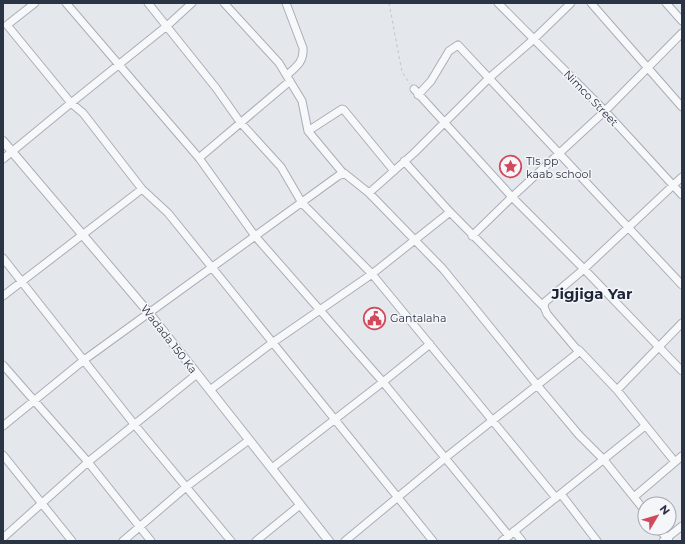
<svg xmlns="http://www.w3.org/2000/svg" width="685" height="544" font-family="Montserrat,sans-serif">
<rect width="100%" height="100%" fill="#e4e7ec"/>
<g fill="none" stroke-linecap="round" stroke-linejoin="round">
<defs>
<path id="minor" d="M35,3L7,25L71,103L168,25L192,3
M66,3L199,158L255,236L383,382L509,536
M148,3L216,88L240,122L281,167L302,203L372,274L556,498
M224,3L279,63L302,101L308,131L343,173
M286,3L303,48C304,62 296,67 287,75
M498,3L605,111L682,195
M591,3L682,107
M666,3L682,21
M414,89L512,197L584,269L682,371
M418,95L431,81L449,51L458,45L682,285
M308,131L342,109L344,110L394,171
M199,158L290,81
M3,159L71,103L83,113L142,189L168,213L433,541
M369,193L414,153L488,79L534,39L571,3
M472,236L512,197L605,111L682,33
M3,258L134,424L231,541
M3,296L142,189
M544,307L545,302L584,269L682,177
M579,350L617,390L675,462
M3,365L88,462L151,541
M210,390L272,343L372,274L450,212
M617,390L682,323
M3,426L84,360L338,176L344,173L369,193L443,269L537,385L579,435L604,460L645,511
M3,455L72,541
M272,468L383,382L430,344
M561,494L597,541
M634,497L682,456
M658,528L669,541
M514,531L522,541
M3,538L88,462L197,374
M123,541L186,487L249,440
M256,541L300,505
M345,541L445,458L579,352L547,314L544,307L450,212L404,161
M502,541L645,426
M663,541L682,526"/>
<path id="tertiary" d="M3,141L149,313L329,541"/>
</defs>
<use href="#minor" stroke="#a9aeb7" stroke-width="9"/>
<use href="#tertiary" stroke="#a9aeb7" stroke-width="10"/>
<path stroke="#c2c5cb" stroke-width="1" stroke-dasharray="3 3" stroke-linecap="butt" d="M389,3L402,72L410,84"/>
<use href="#minor" stroke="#f7f8fa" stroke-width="7"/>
<use href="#tertiary" stroke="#f7f8fa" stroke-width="8"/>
</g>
<defs>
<symbol id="sight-ring" viewBox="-11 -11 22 22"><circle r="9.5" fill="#f4f6f9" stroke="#d1495b" stroke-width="1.5"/><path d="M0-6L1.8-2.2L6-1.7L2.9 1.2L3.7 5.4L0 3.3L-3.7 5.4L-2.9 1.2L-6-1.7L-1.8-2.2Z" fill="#d1495b"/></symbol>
<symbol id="civic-ring" viewBox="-11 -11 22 22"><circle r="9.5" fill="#f4f6f9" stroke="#d1495b" stroke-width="1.5"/><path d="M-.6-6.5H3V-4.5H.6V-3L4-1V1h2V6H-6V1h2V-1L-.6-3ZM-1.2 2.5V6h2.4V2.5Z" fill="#d1495b"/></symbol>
</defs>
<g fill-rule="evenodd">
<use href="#sight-ring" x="498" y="154" width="25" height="25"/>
<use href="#civic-ring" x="362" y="306" width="25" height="25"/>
</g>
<g text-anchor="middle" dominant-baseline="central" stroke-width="3" stroke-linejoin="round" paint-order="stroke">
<g font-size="11" fill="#2b3445" stroke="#f4f6f9">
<text transform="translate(591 98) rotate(46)">Nimco Street</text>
<text transform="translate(169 339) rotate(52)">Wadada 150 Ka</text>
</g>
<g font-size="11" fill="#2b3445" stroke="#f4f6f9" text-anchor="start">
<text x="526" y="161">Tls pp<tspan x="526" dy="13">kaab school</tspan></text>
<text x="390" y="318">Gantalaha</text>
</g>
<g font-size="15" font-weight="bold" fill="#1d2536" stroke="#f4f6f9">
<text x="592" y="293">Jigjiga Yar</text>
</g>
</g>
<rect width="685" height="544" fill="none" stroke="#2b3445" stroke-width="8"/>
<g transform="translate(657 516) rotate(52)"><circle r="19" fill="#f4f6f9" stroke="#a4a8b1"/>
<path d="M0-3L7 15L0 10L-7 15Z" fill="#d1495b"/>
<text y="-6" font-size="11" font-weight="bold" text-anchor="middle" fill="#2b3445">N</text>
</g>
</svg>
